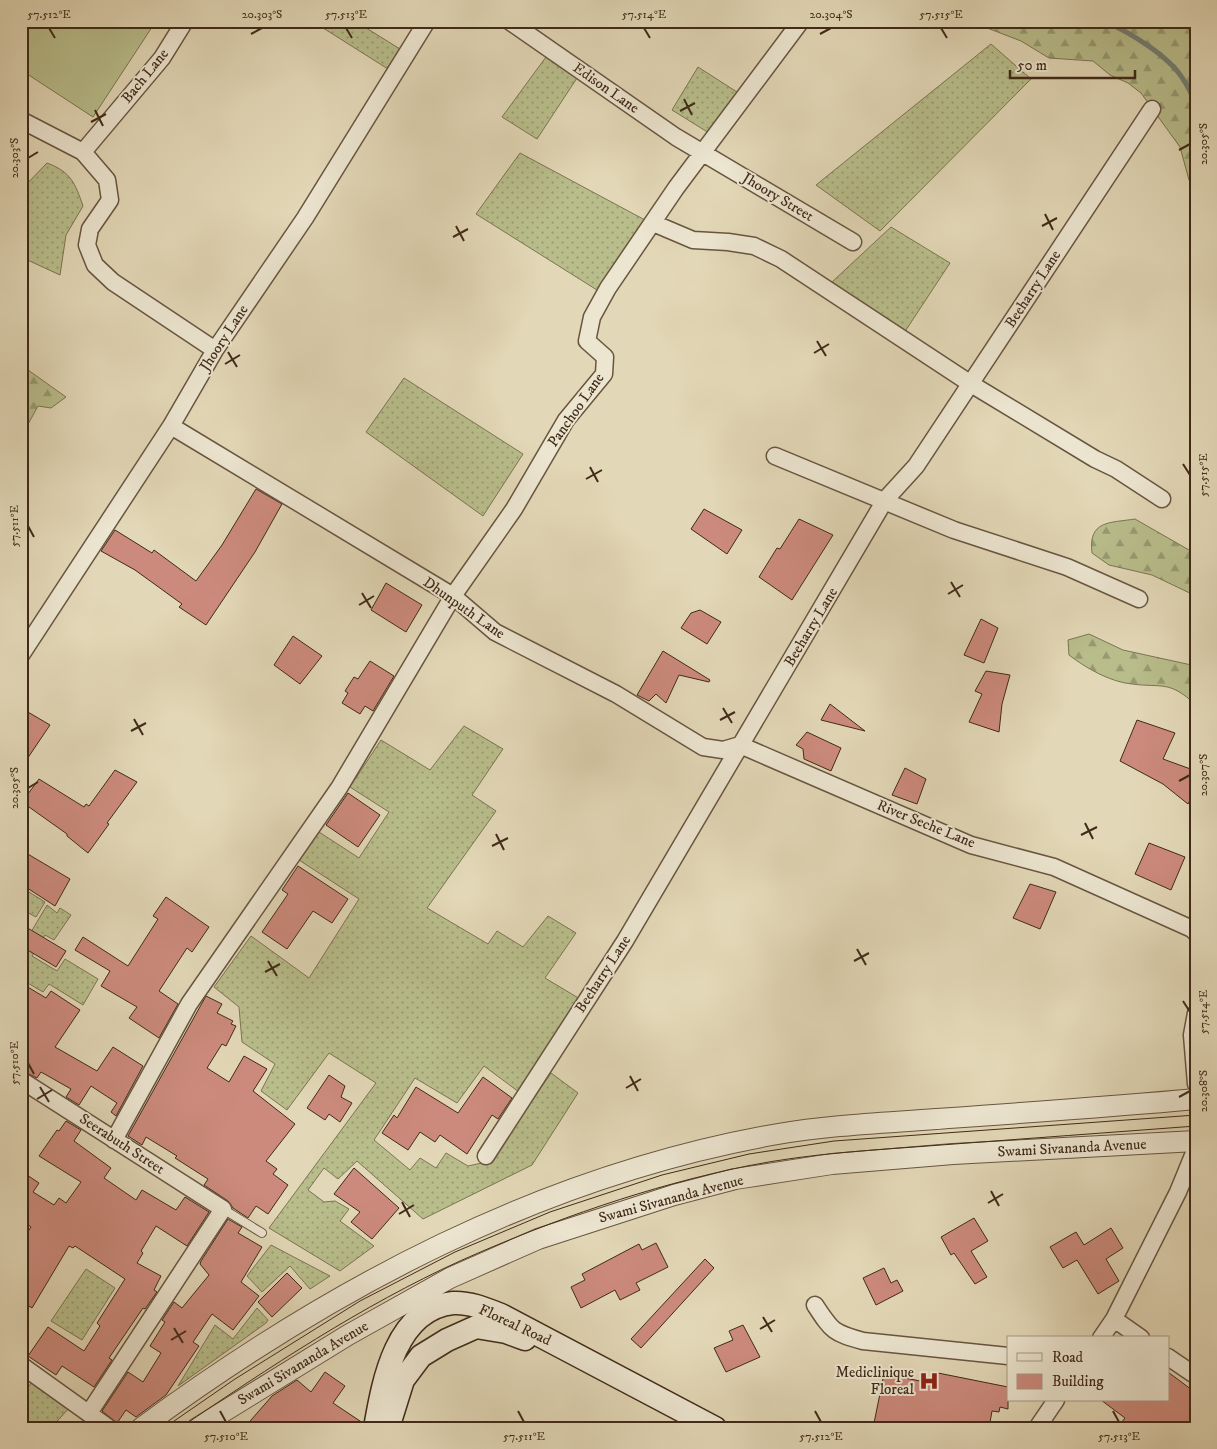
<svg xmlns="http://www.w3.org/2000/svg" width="1217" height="1449" font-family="'IM FELL DW Pica',serif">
<defs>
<pattern id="grass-dots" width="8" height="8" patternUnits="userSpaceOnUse" patternTransform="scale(1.25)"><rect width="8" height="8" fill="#b8bd8b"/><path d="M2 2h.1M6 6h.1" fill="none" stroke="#979a71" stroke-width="1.8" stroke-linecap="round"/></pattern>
<pattern id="forest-firs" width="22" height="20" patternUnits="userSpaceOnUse" patternTransform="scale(1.25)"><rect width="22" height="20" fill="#b8bd8b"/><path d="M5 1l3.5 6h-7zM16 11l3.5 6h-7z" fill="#979a71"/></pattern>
</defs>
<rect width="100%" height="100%" fill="#e2d7b6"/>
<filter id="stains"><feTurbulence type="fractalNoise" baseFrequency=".004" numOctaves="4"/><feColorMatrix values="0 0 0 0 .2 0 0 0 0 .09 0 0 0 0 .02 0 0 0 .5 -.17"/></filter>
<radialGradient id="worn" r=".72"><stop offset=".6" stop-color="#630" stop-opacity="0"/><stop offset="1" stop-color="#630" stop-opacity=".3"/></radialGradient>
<path fill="url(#grass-dots)" stroke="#7c7452" d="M312,21H355L400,49L388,69Z
M991,44L1031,79L880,231L816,185Z
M546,57L577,78L537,139L502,117Z
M698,67L737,92L709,133L672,110Z
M520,153L645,220L597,290L476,214Z
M47,163C71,172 75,183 83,206L66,235L60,275L21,257V190Z
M891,227L950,263L904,333L832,282Z
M404,378L523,454L483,516L366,432Z
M464,726L503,749L472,795L496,811L427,908L488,944L497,931L523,947L548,916L576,933L545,978L580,999L519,1092L484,1066L457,1103L415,1078L374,1140L410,1170L420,1158L436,1168L446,1153L468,1166L491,1161L551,1073L578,1093L532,1165L423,1219L357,1161L338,1179L324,1168L308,1190L324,1202L335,1201L349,1209L340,1221L374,1246L340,1271L269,1228L376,1083L329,1053L287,1110L261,1091L275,1064L242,1042L239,1007L214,987L251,936L309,978L359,899L299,860L319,832L359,858L389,812L350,787L381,740L430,770Z
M21,887L45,902L36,917L21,909Z
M47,905L57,913L60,908L71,915L54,940L45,935L32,956L57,971L65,959L98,979L83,1005L49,984L43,992L21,979V949Z
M271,1245L330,1276L310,1289L290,1266L262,1292L247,1276Z
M86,1269L115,1288L82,1340L51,1321Z
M257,1308L268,1320L266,1323L178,1386L215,1325L233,1339Z
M32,1382L70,1407L51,1428H21V1397Z"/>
<path fill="url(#forest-firs)" stroke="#7c7452" d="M969,21H1196V193L1189,180L1180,147L1141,93L1128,83L1110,75L1093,61L1049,58L1021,41Z
M21,365L66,397L51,408L38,406L21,437Z
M1135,519L1196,554V596L1152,575L1109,565L1092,553C1088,520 1110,523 1135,519Z
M1089,634L1123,650L1196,666V705C1169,680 1163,688 1132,684C1110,682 1086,668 1069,655L1068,640Z"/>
<path fill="#b8bd8b" stroke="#7c7452" d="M21,21H156L93,117L21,70Z"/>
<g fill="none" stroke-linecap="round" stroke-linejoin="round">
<path stroke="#737f75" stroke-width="5" d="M1104,21C1129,32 1168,55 1183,79C1188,86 1192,95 1196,104"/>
</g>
<path fill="#cc8a7c" stroke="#402a18" d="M256,489L282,504L255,552L206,625L179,607L182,604L135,570L101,551L115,530L152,553L154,550L196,581L222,545Z
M704,509L742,530L727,554L691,529Z
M799,519L833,535L792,600L759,577L777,548L780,549Z
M386,583L422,605L406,632L371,610Z
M700,610L721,622L707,644L681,628L691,613Z
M981,619L998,628L984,663L964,655Z
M293,636L322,656L300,684L274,665Z
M663,651L710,680L709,682L679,675L666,703L656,694L649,701L637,695Z
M370,661L394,676L373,711L365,706L360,714L342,703L348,693L345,691L354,677L358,679Z
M986,671L1010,675L1002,704L999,732L969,722L982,694L975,691Z
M830,704L865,731L821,720Z
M21,708L50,725L21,768Z
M1137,720L1175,733L1163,759L1196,771V789L1188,804L1163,784L1120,761Z
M807,732L841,748L831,771L804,759L803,749L796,745Z
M905,768L926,779L917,804L892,795Z
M115,770L137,782L107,823L109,824L88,853L67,836V834L22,802L39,779L84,807L86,804L89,806Z
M348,793L380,815L358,847L326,825Z
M1149,843L1185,857L1171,890L1135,874Z
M21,850L70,879L55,906L21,884Z
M298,866L348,899L332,923L313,911L287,949L262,932L288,894L282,890Z
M1030,884L1056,892L1040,929L1013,918Z
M166,897L209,927L192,952L187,948L159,991L178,1004L159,1038L129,1018L137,1007L101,986L110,971L75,950L83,937L128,966L158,919L153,916Z
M21,924L66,951L56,967L21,946Z
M21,983L46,998L51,991L80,1010L55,1047L97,1071L113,1047L143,1066L116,1116L111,1112L117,1103L91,1086L79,1105L66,1097L71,1089L41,1072L37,1078L21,1070Z
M206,996L222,1004L217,1013L233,1021L231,1024L236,1026L226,1046L222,1044L207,1068L229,1082L244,1056L267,1069L253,1091L295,1124L266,1161L277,1169L273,1174L288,1185L268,1214L256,1206L248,1218L233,1208L228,1201L204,1185L208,1179L175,1158L177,1156L146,1137L142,1145L128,1136Z
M329,1075L345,1086L341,1097L352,1103L340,1122L329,1114L325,1120L307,1108Z
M483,1077L512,1098L498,1119L492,1115L467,1154L440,1135L435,1142L420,1132L408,1150L382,1133L394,1115L397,1118L416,1087L458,1113Z
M66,1121L81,1130L74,1141L111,1168L104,1178L136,1200L142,1190L176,1210L185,1197L209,1212L187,1246L156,1226L141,1251L143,1253L137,1263L161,1276L154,1290L157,1292L145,1309L143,1308L109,1358L112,1360L94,1387L62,1366L56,1375L28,1356L48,1327L84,1351L100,1326L97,1323L125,1279L75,1246L73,1248L69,1246L32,1308L21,1301V1242L31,1227L21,1220V1171L39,1183L33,1192L54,1205L59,1198L66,1203L81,1182L39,1156L57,1130L59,1131Z
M354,1168L399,1208L372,1239L351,1222L360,1212L334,1194Z
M974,1218L988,1241L971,1251L987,1277L975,1284L954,1253L951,1255L941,1237Z
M228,1219L242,1227L238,1233L262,1247L241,1282L259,1296L233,1330L212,1314L193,1342L199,1346L166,1395L136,1417L126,1410L117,1423L102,1411L128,1372L143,1382L161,1353L150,1346L165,1322L162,1320L174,1302L182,1308L209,1275L200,1264L201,1261Z
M1111,1228L1123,1248L1106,1259L1119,1281L1098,1294L1077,1260L1063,1268L1050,1247L1076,1232L1084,1245Z
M656,1243L668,1267L636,1283L640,1290L620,1300L615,1290L581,1308L571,1287L585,1280L582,1274L639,1244L642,1250Z
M705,1259L714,1268L641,1348L631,1339Z
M884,1268L891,1283L897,1280L903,1291L876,1305L863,1278Z
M287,1273L302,1288L272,1317L258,1302Z
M743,1325L760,1357L726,1372L714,1348L733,1340L729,1331Z
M325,1372L345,1386L333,1403L363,1423L362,1428H244L272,1396L297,1380L311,1392Z
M1168,1372L1196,1393V1428H1117L1125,1418L1101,1400H1168Z
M938,1373L1008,1387V1409L1000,1407L999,1412L992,1411L989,1428H873L884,1374L936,1384Z"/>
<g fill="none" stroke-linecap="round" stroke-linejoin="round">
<defs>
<path id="service" d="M223,1209L262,1233"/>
<path id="minor" d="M509,21L676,137L853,242
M21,120L83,152L107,180L110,200L90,229L87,245L95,265L113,282L215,350
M83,152L162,58L185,21
M653,223L693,240L728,242L754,246L781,259L971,384L1095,459L1116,469L1162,499
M171,426L453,596L495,632L616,694L703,747L723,750L740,745L971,845L1054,867L1192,929L1196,933
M775,456L954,530L1067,567L1139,599
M21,655L171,426L215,350L305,218L427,21
M1196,1013L1192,1035L1196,1084
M21,1080L223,1209L89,1413
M114,1140L189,1004L339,788L453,596L514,509L566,420L604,374L605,357L587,341L592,317L608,288L676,188L801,21
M486,1156L625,941L885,500L916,466L1152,109
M815,1305C832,1331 833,1333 863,1341L1008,1356
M1114,1319L1141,1338
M1101,1338L1114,1319L1178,1192L1196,1148
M1168,1357L1196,1376
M21,1365L109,1428
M1037,1428L1056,1400"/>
<path id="tertiary" d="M141,1428C331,1288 543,1175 778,1134C830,1125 883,1123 936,1119C1022,1113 1109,1107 1196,1099
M197,1428L348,1335L450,1278L538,1239L674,1195L735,1179L832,1164L953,1154L1196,1141"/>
<path id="secondary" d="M375,1428C383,1383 395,1309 453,1303C469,1302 486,1309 501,1315L715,1428
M388,1428L403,1380L421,1356L447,1340L476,1327L506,1332L525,1339"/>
</defs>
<use href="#service" stroke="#685540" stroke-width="10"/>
<use href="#minor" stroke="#685540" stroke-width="19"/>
<use href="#tertiary" stroke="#685540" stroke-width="22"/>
<use href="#secondary" stroke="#402a18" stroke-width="25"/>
<use href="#service" stroke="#ece5d0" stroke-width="8"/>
<use href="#minor" stroke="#ece5d0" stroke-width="16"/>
<use href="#tertiary" stroke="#ece5d0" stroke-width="20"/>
<use href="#secondary" stroke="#ece5d0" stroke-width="22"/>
<path stroke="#402a18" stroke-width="1" d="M164,1428L235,1379L360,1301L455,1252L550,1212L662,1175L749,1154L834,1141L1196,1115
M180,1428C268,1368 363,1305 460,1261C552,1220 649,1186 747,1166C811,1153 877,1150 941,1145C1026,1139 1111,1132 1196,1126"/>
</g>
<path fill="none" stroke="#402a18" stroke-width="2" d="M49,28L55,38M346,28L352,38M644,28L650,38M941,28L947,38M251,34L262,28M820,34L831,28M684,99L692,115M95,110L103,126M680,111L695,103M91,122L106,114M1179,150L1190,144M28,158L38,152M1045,214L1053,230M456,226L464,241M1042,226L1057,218M453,237L468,229M817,341L826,356M228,352L237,367M814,353L829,344M225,364L240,355M1183,464L1190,475M590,467L598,482M586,479L602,470M28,526L34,537M951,582L960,597M362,593L371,608M948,594L963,585M359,605L374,596M723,708L732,723M134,719L143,735M720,720L735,712M131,731L146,723M1179,781L1190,775M28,788L38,782M1085,823L1093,839M496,834L504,850M1081,835L1097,827M492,846L508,838M857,949L866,965M268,961L277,976M854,961L869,953M265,972L280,964M1183,1001L1190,1012M28,1063L34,1074M630,1076L638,1091M40,1087L49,1102M626,1088L641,1079M1179,1097L1190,1091M37,1099L52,1090M991,1191L999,1206M402,1202L410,1217M988,1203L1003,1194M399,1214L414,1205M763,1317L772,1332M174,1328L183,1343M760,1329L775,1320M171,1340L186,1331M220,1411L226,1422M518,1411L524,1422M815,1411L821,1422M1113,1411L1119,1422"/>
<defs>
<symbol id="hospital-bare" viewBox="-9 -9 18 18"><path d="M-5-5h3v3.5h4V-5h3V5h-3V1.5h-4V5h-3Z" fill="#8f2418" stroke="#ece5d0" stroke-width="2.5" paint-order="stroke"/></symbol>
</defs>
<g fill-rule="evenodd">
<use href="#hospital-bare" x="915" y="1367" width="28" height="28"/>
</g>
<g text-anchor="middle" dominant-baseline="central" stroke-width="4" stroke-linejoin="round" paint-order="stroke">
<g font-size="15" fill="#402a18" stroke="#ece5d0">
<text transform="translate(145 76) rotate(-51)">Bach Lane</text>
<text transform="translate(606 88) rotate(35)">Edison Lane</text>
<text transform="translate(778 197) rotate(31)">Jhoory Street</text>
<text transform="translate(1033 289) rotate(-57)">Beeharry Lane</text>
<text transform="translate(224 338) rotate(-57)">Jhoory Lane</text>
<text transform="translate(576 410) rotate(-55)">Panchoo Lane</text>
<text transform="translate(464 608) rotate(35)">Dhunputh Lane</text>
<text transform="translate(811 627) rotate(-59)">Beeharry Lane</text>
<text transform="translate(926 824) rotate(22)">River Seche Lane</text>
<text transform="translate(603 974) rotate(-57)">Beeharry Lane</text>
<text transform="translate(122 1144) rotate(33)">Seerabuth Street</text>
<text transform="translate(1072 1148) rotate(-3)">Swami Sivananda Avenue</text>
<text transform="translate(671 1199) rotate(-15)">Swami Sivananda Avenue</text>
<text transform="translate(515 1325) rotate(25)">Floreal Road</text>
<text transform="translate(303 1363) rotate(-31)">Swami Sivananda Avenue</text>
</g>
<g font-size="15" fill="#402a18" stroke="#ece5d0" text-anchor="end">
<text x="914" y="1372">Mediclinique<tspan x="914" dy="17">Floreal</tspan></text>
</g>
</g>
<rect width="1217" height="1449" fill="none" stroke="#e2d7b6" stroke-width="55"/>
<rect x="1007" y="1336" width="162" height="65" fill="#ece5d0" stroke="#a79a86"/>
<rect x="1017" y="1353" width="25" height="8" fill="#ece5d0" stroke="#a79a86"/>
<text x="1052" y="1362" font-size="15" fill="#402a18">Road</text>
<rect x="1017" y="1374" width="25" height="15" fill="#cc8a7c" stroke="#a79a86"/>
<text x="1052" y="1386" font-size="15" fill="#402a18">Building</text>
<path d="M1010 70v8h125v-8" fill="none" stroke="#402a18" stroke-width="2.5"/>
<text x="1017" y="70" font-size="15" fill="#402a18" stroke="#ece5d0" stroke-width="4" paint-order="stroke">50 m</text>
<rect x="28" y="28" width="1162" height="1394" fill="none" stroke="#402a18" stroke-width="2"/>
<g font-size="12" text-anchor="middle" fill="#402a18">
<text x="49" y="18">57.512°E</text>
<text x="262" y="18">20.303°S</text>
<text x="346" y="18">57.513°E</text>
<text x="644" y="18">57.514°E</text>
<text x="831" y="18">20.304°S</text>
<text x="941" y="18">57.515°E</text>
<text transform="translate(1203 144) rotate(-90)" y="4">20.305°S</text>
<text transform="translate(14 158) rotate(-90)" y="4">20.303°S</text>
<text transform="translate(1203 475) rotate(-90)" y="4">57.515°E</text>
<text transform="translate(14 526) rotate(-90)" y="4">57.511°E</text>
<text transform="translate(1203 775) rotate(-90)" y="4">20.307°S</text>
<text transform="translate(14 788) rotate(-90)" y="4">20.305°S</text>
<text transform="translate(1203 1012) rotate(-90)" y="4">57.514°E</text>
<text transform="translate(14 1063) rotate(-90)" y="4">57.510°E</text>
<text transform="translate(1203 1091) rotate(-90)" y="4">20.308°S</text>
<text x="226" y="1440">57.510°E</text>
<text x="524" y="1440">57.511°E</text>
<text x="821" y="1440">57.512°E</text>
<text x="1119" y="1440">57.513°E</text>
</g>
<rect width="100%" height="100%" filter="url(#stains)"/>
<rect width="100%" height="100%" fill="url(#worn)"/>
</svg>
